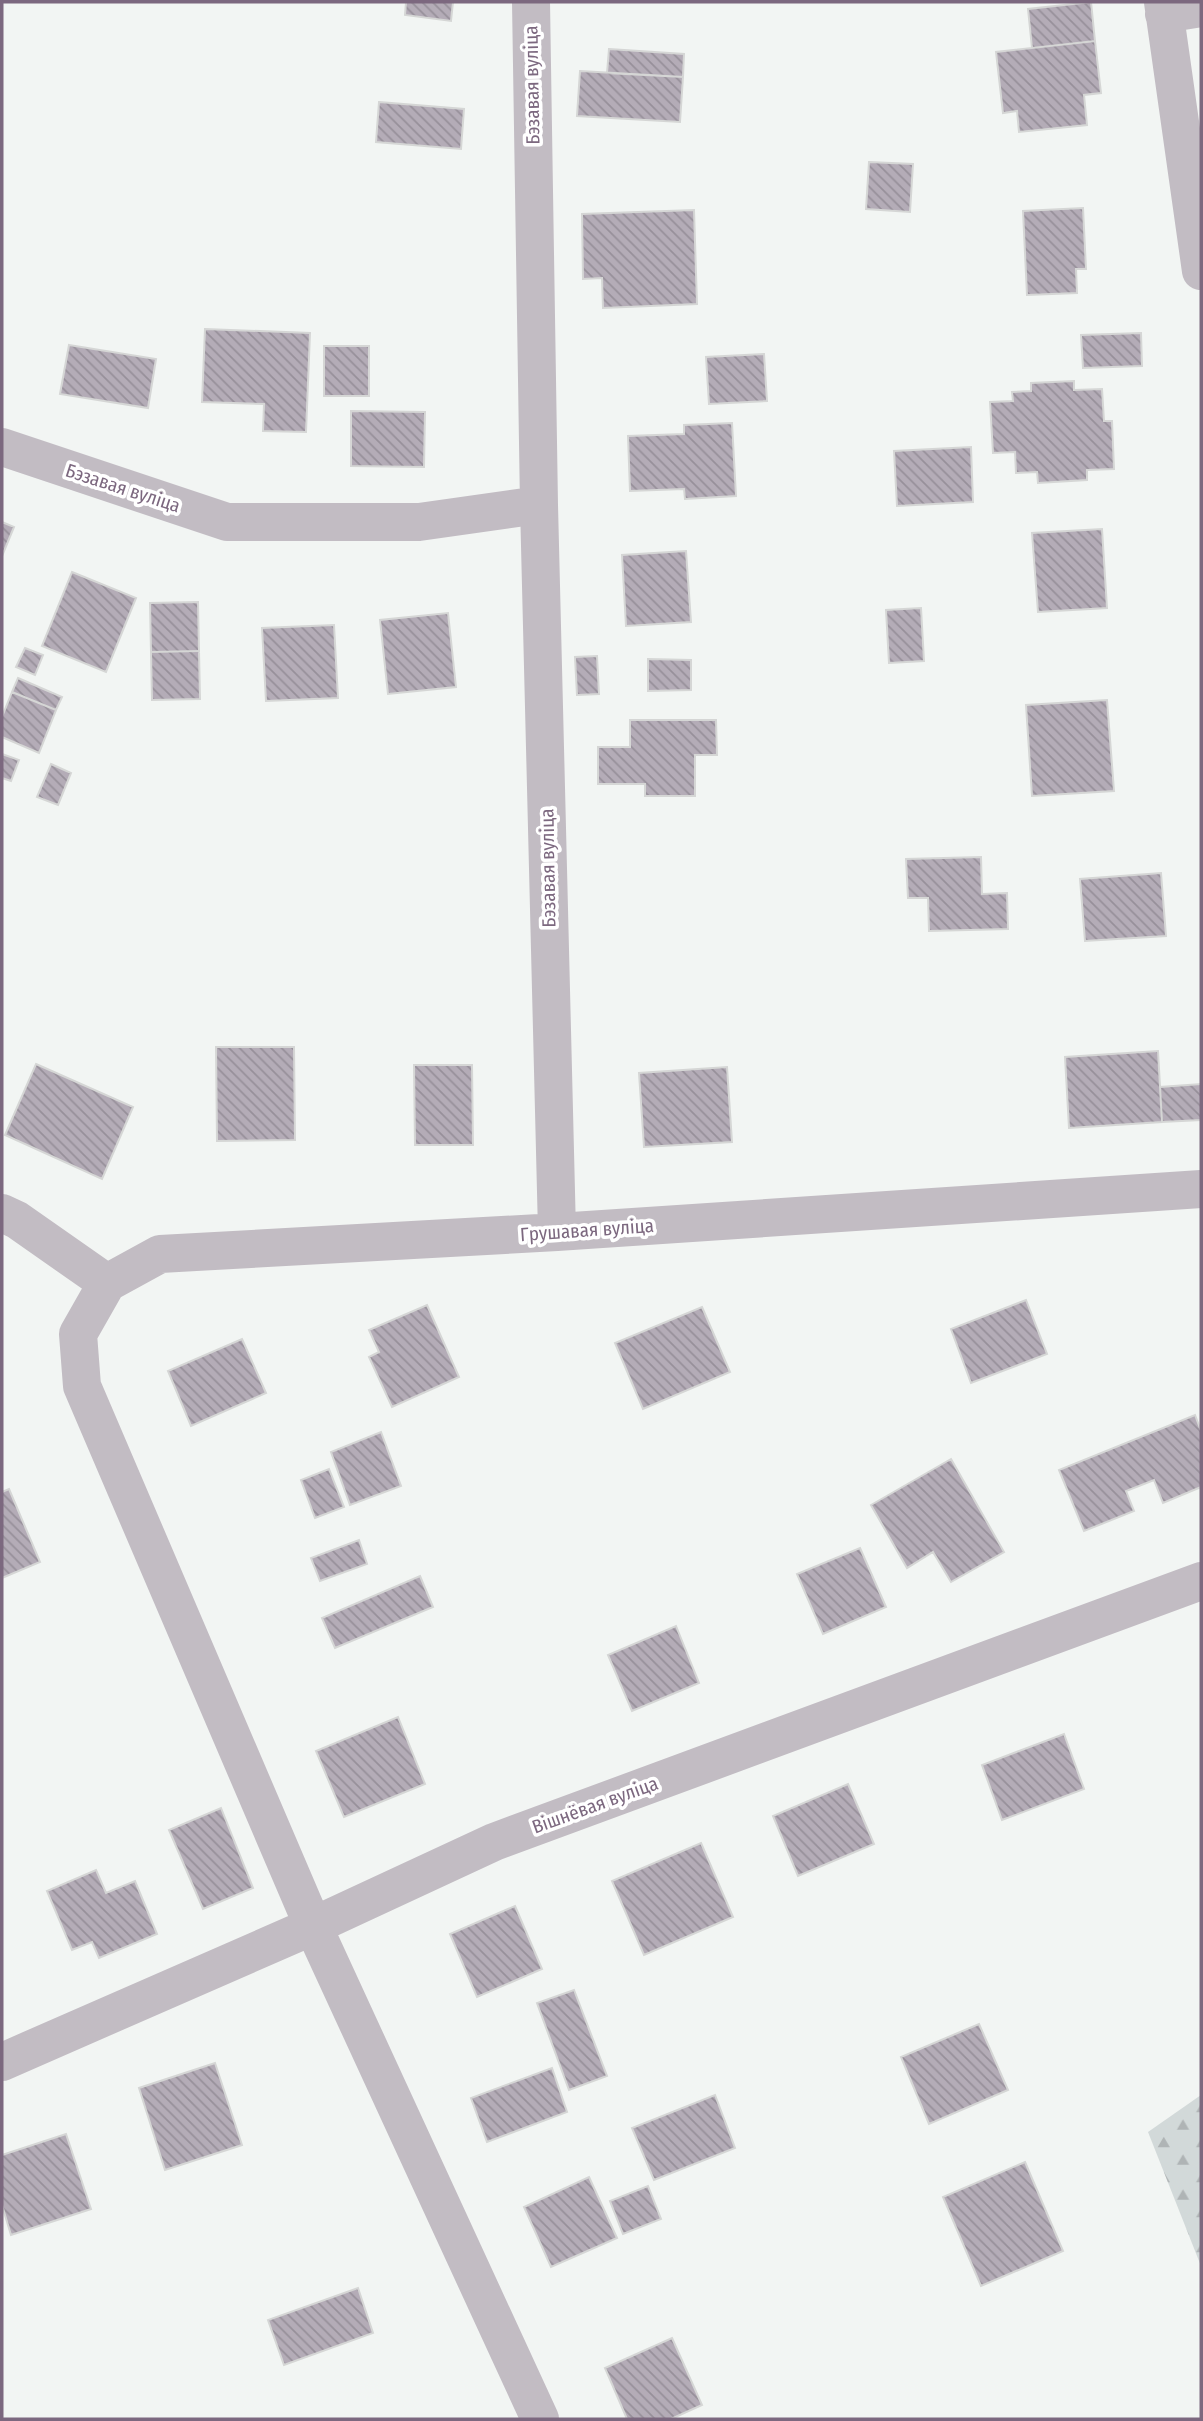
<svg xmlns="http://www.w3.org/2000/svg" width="1203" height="2421" font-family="'Fira Sans Condensed',sans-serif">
<defs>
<pattern id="forest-firs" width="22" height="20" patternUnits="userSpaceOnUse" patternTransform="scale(1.75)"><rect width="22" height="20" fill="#d2d9d9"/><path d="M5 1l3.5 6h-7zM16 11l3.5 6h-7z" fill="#afb4b5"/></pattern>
<pattern id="building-back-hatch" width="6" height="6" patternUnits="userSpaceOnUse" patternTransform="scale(1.75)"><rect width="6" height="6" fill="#b4acb7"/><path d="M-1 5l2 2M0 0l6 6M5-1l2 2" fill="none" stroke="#97909a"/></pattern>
</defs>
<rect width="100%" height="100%" fill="#f2f5f3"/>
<path fill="url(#forest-firs)" d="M1201,2095V2266L1148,2132Z"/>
<path fill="url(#building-back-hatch)" stroke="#d5d6d5" stroke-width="2" d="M406,2H453L451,21L405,15Z
M1091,2L1095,41L1032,48L1028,9Z
M1095,41L1101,93L1084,95L1087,125L1019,132L1017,111L1003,113L996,52Z
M609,49L684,54L683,77L607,73Z
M580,71L683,77L680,122L577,116Z
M379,102L464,109L461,149L376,142Z
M869,162L913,164L910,212L866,209Z
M1083,208L1086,269H1076L1077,293L1027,295L1023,211Z
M694,210L697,304L603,308L602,278L583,279L582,214Z
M205,329L310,333L306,432L263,431L264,404L202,402Z
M1141,333L1142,366L1083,368L1081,335Z
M69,345L156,359L148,408L60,394Z
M324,346H369V396H324Z
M764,354L767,401L709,404L706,357Z
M1074,381V390L1102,389L1104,421H1112L1114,469L1087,470V480L1038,483L1037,472L1016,473L1015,452L993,453L990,402L1013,401L1012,392L1031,391V383Z
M351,411L425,412L424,467L351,466Z
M732,423L736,496L685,499L684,489L630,491L628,436L684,434V425Z
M971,447L973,502L897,506L894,451Z
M2,522L14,527L2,556Z
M1102,529L1107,608L1038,612L1032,533Z
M686,551L691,622L626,626L622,555Z
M72,572L136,598L106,672L42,646Z
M198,602L199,651L151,652L150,603Z
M921,608L924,661L889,663L886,610Z
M448,613L456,687L388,694L380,620Z
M334,625L338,698L266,701L262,628Z
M25,648L43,655L35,675L16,667Z
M199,651L200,699L152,700L151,652Z
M597,656L599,694L577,695L575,657Z
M648,659L691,660V690L648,691Z
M18,678L62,697L56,710L12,692Z
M12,692L56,710L39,753L2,737V717Z
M1107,700L1114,791L1032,796L1026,705Z
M630,720H716L717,755H695V796H645V784H598V747H630Z
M2,754L19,760L11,781L2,778Z
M51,764L71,773L58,805L37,797Z
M981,857L982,894L1007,893L1008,929L929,931L928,898H908L906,859Z
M1161,873L1166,936L1085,941L1080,879Z
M216,1047H294L295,1140L217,1141Z
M1158,1051L1162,1122L1069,1128L1065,1057Z
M36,1064L133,1107L102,1179L5,1135Z
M414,1065H472L473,1145H415Z
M727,1067L732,1142L644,1147L639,1073Z
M1201,1084V1120L1162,1122L1160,1087Z
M1026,1300L1047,1354L971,1383L951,1329Z
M427,1305L459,1377L392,1407L369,1357L379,1352L369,1330Z
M702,1307L730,1372L643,1409L615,1343Z
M242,1339L266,1393L191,1426L168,1371Z
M1195,1415L1201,1431V1487L1163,1503L1154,1480L1126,1491L1134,1511L1084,1531L1059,1470Z
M381,1432L401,1486L350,1505L331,1452Z
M951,1459L1004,1552L951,1582L933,1552L907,1568L871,1505Z
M329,1469L344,1507L315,1518L301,1480Z
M9,1489L40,1562L2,1578V1492Z
M359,1540L367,1564L320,1581L311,1558Z
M860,1548L886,1607L823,1634L797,1574Z
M420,1576L433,1607L335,1648L322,1618Z
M676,1626L699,1683L632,1711L608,1655Z
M398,1717L425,1784L344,1817L316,1751Z
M1064,1734L1084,1789L1002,1820L982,1765Z
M848,1784L874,1844L798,1876L773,1816Z
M221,1808L253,1888L203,1909L169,1830Z
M701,1843L733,1917L644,1955L612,1881Z
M96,1870L106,1893L135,1881L157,1934L99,1958L92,1942L72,1950L47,1891Z
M515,1906L542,1969L477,1997L450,1934Z
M574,1990L607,2076L569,2090L537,2003Z
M979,2024L1008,2090L929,2124L901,2057Z
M215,2063L242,2145L165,2170L139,2088Z
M552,2068L567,2112L487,2142L471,2098Z
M715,2095L735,2148L654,2180L632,2128Z
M66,2134L91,2209L11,2235L2,2205V2155Z
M1025,2162L1063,2251L981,2286L943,2197Z
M589,2177L617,2238L551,2267L524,2207Z
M648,2186L661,2219L623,2234L610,2201Z
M358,2288L373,2333L284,2365L268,2320Z
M672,2338L702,2405L671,2419H627L605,2368Z"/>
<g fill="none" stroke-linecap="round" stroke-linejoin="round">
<path stroke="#c2bcc3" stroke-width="38" d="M531,2L539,505L557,1232
M1163,2L1201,271
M1164,14L1201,8
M2,447L227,522H419L539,505
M2,1213L17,1220L107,1283L160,1254L557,1232L1201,1189
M107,1283L78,1334L82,1386L313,1926L540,2419
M2,2062L313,1926L494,1842L1201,1581"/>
</g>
<g text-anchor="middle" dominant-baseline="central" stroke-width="7" stroke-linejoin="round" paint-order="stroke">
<g font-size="19" fill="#7c687f" stroke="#fff">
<text transform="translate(532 85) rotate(-91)">Бэзавая вуліца</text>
<text transform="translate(123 488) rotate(18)">Бэзавая вуліца</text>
<text transform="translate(548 868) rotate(-91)">Бэзавая вуліца</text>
<text transform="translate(587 1230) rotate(-4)">Грушавая вуліца</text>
<text transform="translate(595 1805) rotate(-20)">Вішнёвая вуліца</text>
</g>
</g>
<rect width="1203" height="2421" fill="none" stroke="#7c687f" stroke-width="7"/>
</svg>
